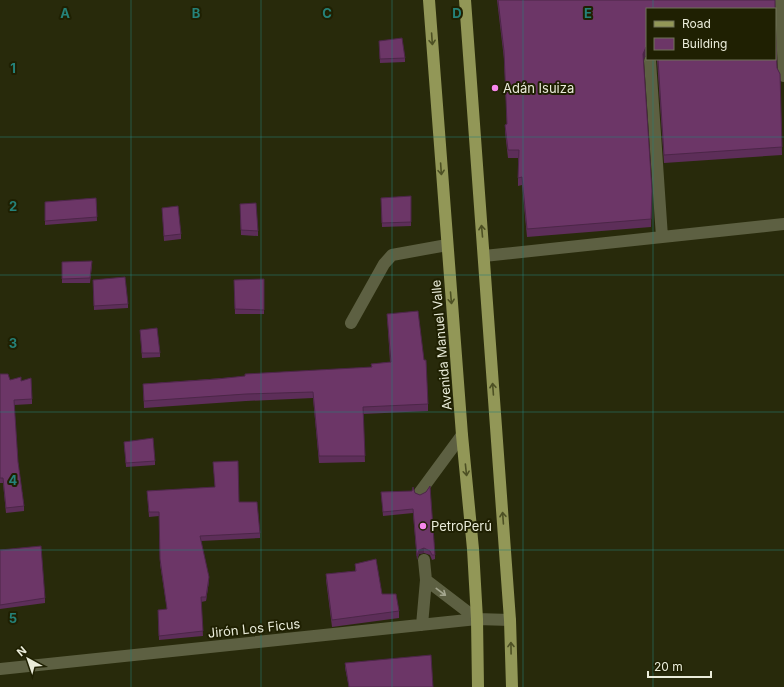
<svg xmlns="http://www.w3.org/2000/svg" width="784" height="687" font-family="Inter,sans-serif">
<rect width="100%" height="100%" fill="#282a0b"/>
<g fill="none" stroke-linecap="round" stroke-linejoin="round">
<path stroke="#5d6042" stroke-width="12" d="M781,0L784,76
M650,61L662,237
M484,256L784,224
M351,323L384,264L392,255L447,245
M420,492L462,435
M424,560L426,580L477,619
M422,625L426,580
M0,669L477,619L510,620"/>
<path stroke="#929757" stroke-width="12" d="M429,0L462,435L473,549L477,619L478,687
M465,0L510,620L512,687"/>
</g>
<path fill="#5d2e59" d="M497,0H775L647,9L646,55L643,60L652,191L651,227L527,237L522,185L518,186V158H508L505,132V125L507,124L504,59Z
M379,41L405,58V62L380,63Z
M657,59H775L777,68L780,74L782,155L664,163Z
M411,196V226L382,227L381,198Z
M96,198L97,221L45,225V202Z
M240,204L258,231V236L241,235Z
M162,208L181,234V239L164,241Z
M62,262L92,265L90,283H62Z
M264,279V314H235L234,280Z
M93,280L128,304V308L94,310Z
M387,314L428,404V411L363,414L365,462L319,463L313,398L246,401L144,408L143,384L371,367V364L390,362Z
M140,330L160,353V357L142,358Z
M0,374L10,380L21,381L32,399V404L14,405L18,462L24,506V511L6,513L3,483H0Z
M124,442L155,461V465L126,467Z
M213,462L239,502L260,533V538L201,541L209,581L206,601L201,602L203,636L159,640L158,614L167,609L160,564L159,516L149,517L147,491L215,487Z
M412,491L435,555V559L432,560L430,555L424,553L419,554L417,560L413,513L383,516L381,492Z
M0,550L45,598V603L0,609Z
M355,564L382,594L399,611V618L332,627L326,580V574L355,571Z
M345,663L433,687H349L345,668Z"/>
<path fill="#4c2648" d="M646,47H647V55H646L643,62V54Z
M424,548V553L419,554L417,560V556L419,550Z
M209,577V581L206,601V597Z"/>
<path fill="#6c3667" stroke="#4c2648" d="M498,0H775V9H647V47H646L643,54L652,191L651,219L527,229L522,177L518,178L519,150H508L505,125L507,124L504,51Z
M775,16L777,68L780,74L782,147L664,155L658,59H775Z
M402,38L405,58L380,59L379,41Z
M411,196V222L382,223L381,198Z
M96,198L97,217L45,221V202Z
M256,203L258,231L241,230L240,204Z
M178,206L181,234L164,236L162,208Z
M92,261L90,278L62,279V262Z
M125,277L128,304L94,306L93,280Z
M264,279V310L235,309L234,280Z
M418,311L424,360H426L428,404L363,407L365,456H319L313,392L246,394L144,401L143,384L217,379L245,376V374L372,367L371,364L391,362L387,314Z
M157,328L160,353H142L140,330Z
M0,374H8L10,380L21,377V381L31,378L32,399L14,400L18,462L24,506L6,508L3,478H0Z
M153,438L155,461L126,463L124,442Z
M238,461L239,502H257L260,533L200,536L209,577L206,597H201L203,631L159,636L158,610L167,609L160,559L159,512H149L147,491L215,487L213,462Z
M430,486L435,555H432L430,551L424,548L419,550L417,556L413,509L383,512L381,492L412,491L413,487L415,493L420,495L426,492Z
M41,546L45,598L0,605V550Z
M376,559L382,594H396L399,611L332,620L326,574L356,571L355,564Z
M431,655L433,687H349L345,663Z"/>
<defs><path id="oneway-shaft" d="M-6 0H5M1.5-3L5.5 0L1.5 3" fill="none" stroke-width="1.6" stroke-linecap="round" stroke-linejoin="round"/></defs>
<g stroke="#4d5024">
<use href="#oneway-shaft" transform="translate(432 39) rotate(86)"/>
<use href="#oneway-shaft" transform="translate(441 169) rotate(86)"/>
<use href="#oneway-shaft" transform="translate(482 231) rotate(-95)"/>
<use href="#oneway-shaft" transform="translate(451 298) rotate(85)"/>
<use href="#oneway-shaft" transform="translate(493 389) rotate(-94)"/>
<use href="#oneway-shaft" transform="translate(466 470) rotate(84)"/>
<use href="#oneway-shaft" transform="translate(503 518) rotate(-94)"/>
<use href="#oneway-shaft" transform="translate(511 648) rotate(-91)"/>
</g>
<use stroke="#a4a68e" href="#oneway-shaft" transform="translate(441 592) rotate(37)"/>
<path fill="none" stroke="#258279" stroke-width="1" stroke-opacity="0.55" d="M131,0V687M261,0V687M392,0V687M523,0V687M653,0V9M653,59V687M0,137H784M0,275H784M0,412H784M0,550H784"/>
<g fill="#f788ec" stroke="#1f2002" stroke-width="1.5">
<circle cx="495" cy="88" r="4"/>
<circle cx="423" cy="526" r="4"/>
</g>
<g text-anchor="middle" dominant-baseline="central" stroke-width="4" stroke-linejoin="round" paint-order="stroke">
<g font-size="13" fill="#eaecda" stroke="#1f2002" text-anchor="start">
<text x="503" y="88">Adán Isuiza</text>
<text x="431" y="526">PetroPerú</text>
</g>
<g font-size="13" fill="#eaecda" stroke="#1f2002">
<text transform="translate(441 345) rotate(-95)">Avenida Manuel Valle</text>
<text transform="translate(254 628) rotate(-6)">Jirón Los Ficus</text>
</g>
</g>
<g font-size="13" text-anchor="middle" font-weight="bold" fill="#258279" stroke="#1f2002" stroke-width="4" stroke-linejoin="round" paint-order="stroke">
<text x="65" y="18">A</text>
<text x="196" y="18">B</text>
<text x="327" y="18">C</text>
<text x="457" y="18">D</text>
<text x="588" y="18">E</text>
<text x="13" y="73">1</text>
<text x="13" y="211">2</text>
<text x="13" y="348">3</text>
<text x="13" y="485">4</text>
<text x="13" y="623">5</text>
</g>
<rect x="646" y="8" width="130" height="52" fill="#1f2002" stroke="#707258"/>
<rect x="654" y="21" width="20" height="6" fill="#929757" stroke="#707258"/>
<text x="682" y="28" font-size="12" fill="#eaecda">Road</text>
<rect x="654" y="38" width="20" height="12" fill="#6c3667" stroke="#707258"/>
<text x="682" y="48" font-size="12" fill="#eaecda">Building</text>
<g transform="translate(28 659) rotate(320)" stroke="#1f2002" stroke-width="3" paint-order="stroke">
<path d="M0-3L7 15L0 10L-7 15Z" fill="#eaecda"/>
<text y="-6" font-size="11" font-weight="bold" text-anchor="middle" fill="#eaecda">N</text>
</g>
<path d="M648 671v6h63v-6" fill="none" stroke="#eaecda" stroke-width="2"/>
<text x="654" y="671" font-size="12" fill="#eaecda" stroke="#1f2002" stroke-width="3" paint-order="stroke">20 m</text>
</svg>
